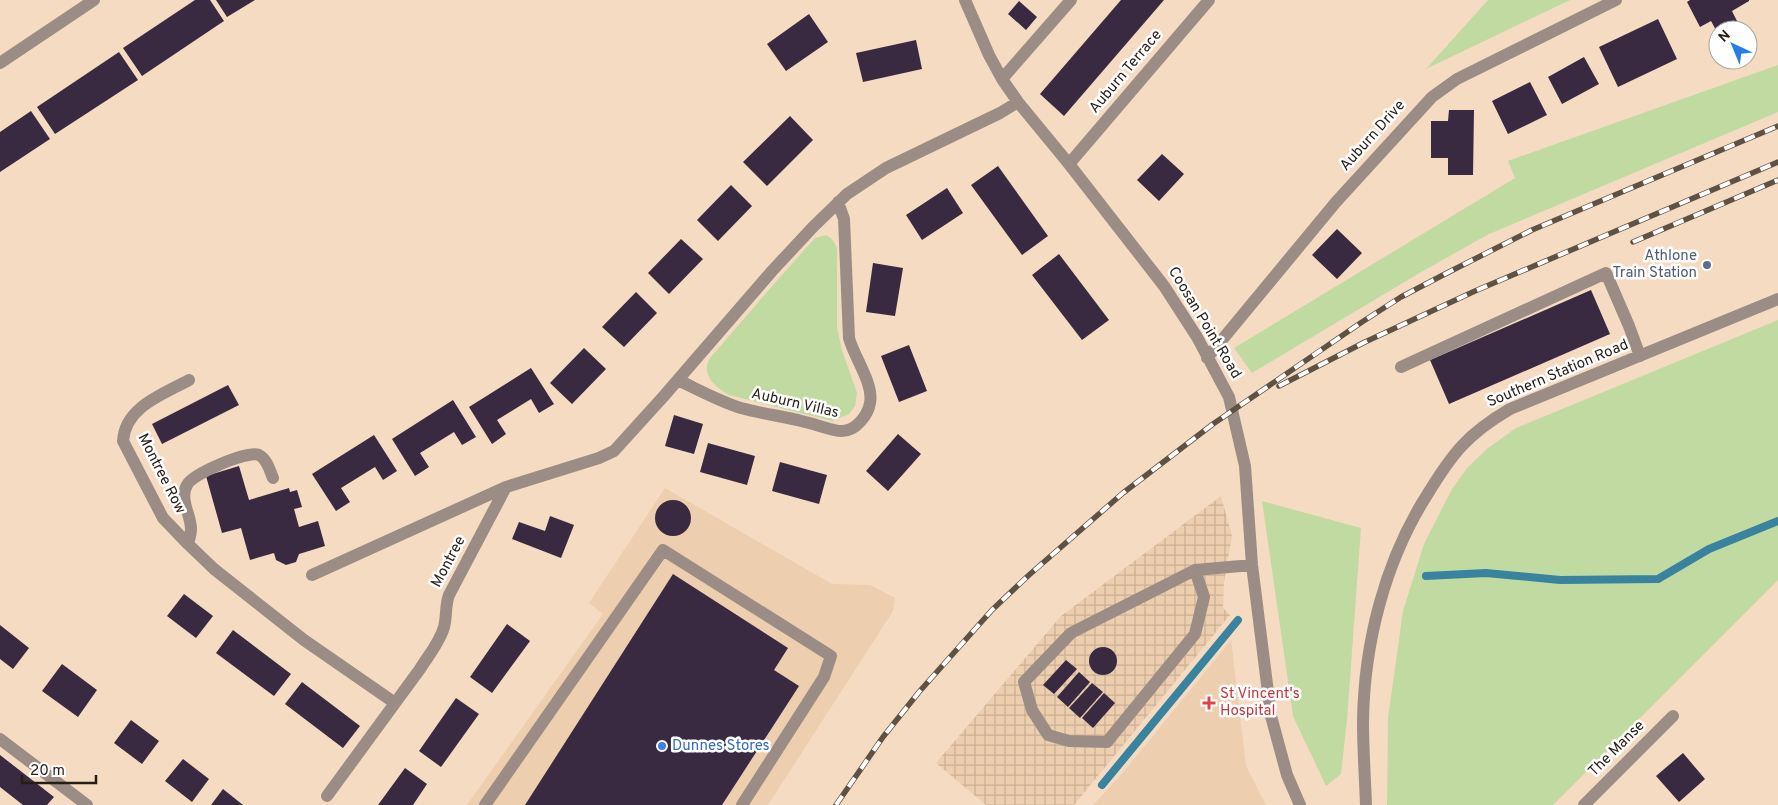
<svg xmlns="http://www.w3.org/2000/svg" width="1778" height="805" font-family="Overpass,sans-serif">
<defs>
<pattern id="industrial-grid" width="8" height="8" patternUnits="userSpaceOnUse" patternTransform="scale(1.25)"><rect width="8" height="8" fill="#edceae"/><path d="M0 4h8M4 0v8" fill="none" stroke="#cbb095"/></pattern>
</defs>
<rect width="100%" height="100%" fill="#f5dbc2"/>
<path fill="#edceae" d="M665,488L832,584L870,585L895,598L893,611L768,805H467L603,614L589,603Z
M1231,640L1246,766L1266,805H1093L1121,775Z"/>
<path fill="url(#industrial-grid)" d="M1221,496L1232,536L1224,582L1223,608L1230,615L1074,805H986L936,763L1061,616Z"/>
<path fill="#c1daa2" d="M1488,0H1570L1426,69Z
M1778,65V112L1487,235L1423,271L1252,373L1234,348L1515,178L1508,161Z
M826,235L831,238L837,247V328L842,350L857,393L855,406L849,414L832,421L729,395C715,387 700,375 710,358L773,285L815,238Z
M1778,320V580L1553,805H1387L1388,718L1403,611L1424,544L1452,489L1468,467L1488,448L1516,428Z
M1262,501L1361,528L1347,720L1341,774L1326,786L1293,716Z"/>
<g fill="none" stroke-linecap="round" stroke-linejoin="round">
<path stroke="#39839e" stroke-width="8" d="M1426,576L1486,573L1560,580L1658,579L1709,549L1778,521
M1102,785L1238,620"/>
</g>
<path fill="#392a41" d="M195,0H210L224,21L142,76L123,48Z
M216,0H255L227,17Z
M1121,0H1164L1064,116L1040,94Z
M1690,0H1749V1L1732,11L1737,21L1717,32L1711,21L1700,27L1687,2Z
M1019,1L1037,17L1026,30L1008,14Z
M809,14L828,42L786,71L767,44Z
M1658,19L1677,59L1618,87L1599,47Z
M916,40L922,69L863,82L856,53Z
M119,52L138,80L55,134L37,107Z
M1584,57L1599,84L1562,104L1548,77Z
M1530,82L1547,115L1508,134L1492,101Z
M1449,110H1474L1473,175H1448V158H1431V121H1448Z
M31,111L50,139L0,172V132Z
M790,116L813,140L767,186L743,162Z
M1162,154L1184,174L1159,201L1137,180Z
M998,166L1048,236L1022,255L971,185Z
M731,185L752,206L718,241L697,220Z
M947,188L963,213L922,240L906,215Z
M1337,229L1362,253L1337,279L1312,255Z
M681,239L703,259L669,294L648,273Z
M1059,254L1109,320L1082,340L1032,275Z
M873,263L903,268L895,316L866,312Z
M1591,290L1610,334L1449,404L1430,360Z
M636,292L657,313L624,347L602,327Z
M909,345L927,391L899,402L881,356Z
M584,348L606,369L572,404L550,383Z
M531,368L554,404L539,413L531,399L497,420L506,434L492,444L469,407Z
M228,385L239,405L162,444L152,424Z
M453,400L476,437L462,445L454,432L420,453L429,467L415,476L392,439Z
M674,415L703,424L694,454L665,446Z
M898,434L921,454L888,491L866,471Z
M374,435L397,471L383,480L375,467L341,488L350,502L336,511L312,474Z
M708,443L755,456L747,485L700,472Z
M780,462L827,475L819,504L772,491Z
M239,466L249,500L289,488L290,492L297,490L302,507L294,509L299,527L318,521L325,546L299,554L296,562L286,565L276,560L274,553L250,560L241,528L222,533L206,476Z
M655 518a18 18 0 1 1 36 0a18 18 0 1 1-36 0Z
M550,516L574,525L561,558L512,539L519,522L545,531Z
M673,574L788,648L774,670L799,686L722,805H525Z
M184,594L213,616L196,638L167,616Z
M507,624L530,641L492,693L470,677Z
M0,625L29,648L13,669L0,659Z
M233,630L291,674L274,696L216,653Z
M1089 661a14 14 0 1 1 28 0a14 14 0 1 1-28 0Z
M1066,660L1077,669L1054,694L1043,685Z
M62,664L97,690L78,717L42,691Z
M1079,672L1090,682L1068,707L1057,697Z
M302,682L360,726L343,748L285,704Z
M1092,683L1103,692L1080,718L1069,708Z
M1104,693L1115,703L1093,728L1082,718Z
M456,698L479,714L441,767L419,751Z
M131,720L159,741L142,764L114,743Z
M1683,753L1705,779L1679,802L1656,776Z
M0,755L54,797L47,805H23L0,787Z
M183,759L209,779L192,802L165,781Z
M405,768L427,784L413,805H378Z
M223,789L243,805H211Z"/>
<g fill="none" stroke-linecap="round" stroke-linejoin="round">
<path stroke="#9b8d86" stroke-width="12" d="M965,0L989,55L1002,79L1018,102L1069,164L1164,286L1197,337L1229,397L1245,466L1252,565L1271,716L1287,775L1300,805
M0,63L94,0
M1002,79L1071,0
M1069,164L1209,0
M1207,358L1336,202L1432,97L1457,79L1616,0
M1401,367L1606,273L1629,326L1640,356
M189,380C162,395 125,407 123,441L163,518L188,544L214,569L304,640L395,703
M678,380C699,390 719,401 741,408C762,414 784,416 805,422C812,423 836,432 842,431C856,431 868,415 870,403C874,384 854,357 849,338L844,219L838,202
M188,544C189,540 191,534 191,529C191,515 179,499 187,485C192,474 248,450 259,455C267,459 270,471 273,478
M1195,570L1204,597L1195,634L1107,742L1069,741L1048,735L1032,710L1024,682L1071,633L1195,570L1252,565
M312,575L506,487L599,458L614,451L663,397L772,271L813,227L847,194L886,168L1000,113L1018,102
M0,739L87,805
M327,796L420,669C428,656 440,642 444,627C447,616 445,605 449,595L506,487
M485,805L663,550L831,656L824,677L742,805
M1366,805C1365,777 1363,749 1363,722C1364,643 1385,561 1427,495C1452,454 1467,434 1510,409L1778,299
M1584,805L1673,716"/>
<defs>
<path id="rail" d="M1633,242L1778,180
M1279,386L1365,342L1475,291L1778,162
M836,805L883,737L919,692L992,610L1029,575L1123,493L1213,424L1362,322L1401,297L1445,274L1532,230L1778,126"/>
</defs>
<use href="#rail" stroke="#5f5144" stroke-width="5.5"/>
<use href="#rail" stroke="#fff" stroke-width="4" stroke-dasharray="11" stroke-linecap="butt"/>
</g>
<circle fill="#5c6f8a" stroke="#fff" stroke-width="2" cx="1707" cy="265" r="5"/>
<path fill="#e0444e" stroke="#fff" stroke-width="2" d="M1206.5 695.5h5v5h5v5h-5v5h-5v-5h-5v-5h5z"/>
<circle fill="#3f7fe0" stroke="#fff" stroke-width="2" cx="662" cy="746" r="5"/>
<g text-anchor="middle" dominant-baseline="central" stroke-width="5" stroke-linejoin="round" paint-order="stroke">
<g font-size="15" fill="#261d14" stroke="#fff">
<text transform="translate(1126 72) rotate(-50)">Auburn Terrace</text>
<text transform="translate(1373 136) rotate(-48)">Auburn Drive</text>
<text transform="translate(1204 323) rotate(59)">Coosan Point Road</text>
<text transform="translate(1558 374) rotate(-23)">Southern Station Road</text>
<text transform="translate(795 404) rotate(13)">Auburn Villas</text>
<text transform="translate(161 474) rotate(63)">Montree Row</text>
<text transform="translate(449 562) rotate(-62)">Montree</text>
<text transform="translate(1617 749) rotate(-45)">The Manse</text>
</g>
<g font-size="15" fill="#4e5e75" stroke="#fff" text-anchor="end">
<text x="1697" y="256">Athlone<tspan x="1697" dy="17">Train Station</tspan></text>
</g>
<g font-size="15" fill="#be3a42" stroke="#fff" text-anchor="start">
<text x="1220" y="694">St Vincent's<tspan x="1220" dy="17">Hospital</tspan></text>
</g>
<g font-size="15" fill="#366cbe" stroke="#fff" text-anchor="start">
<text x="672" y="746">Dunnes Stores</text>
</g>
</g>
<g transform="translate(1733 45) rotate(316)"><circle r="24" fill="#ffffff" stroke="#a8a5a1"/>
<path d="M0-4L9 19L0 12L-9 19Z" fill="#2a7de8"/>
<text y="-8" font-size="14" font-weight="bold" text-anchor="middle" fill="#261d14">N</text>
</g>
<path d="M22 775v8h74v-8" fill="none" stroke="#261d14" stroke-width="2.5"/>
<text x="30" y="775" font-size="15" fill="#261d14" stroke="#ffffff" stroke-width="4" paint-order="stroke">20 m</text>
</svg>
